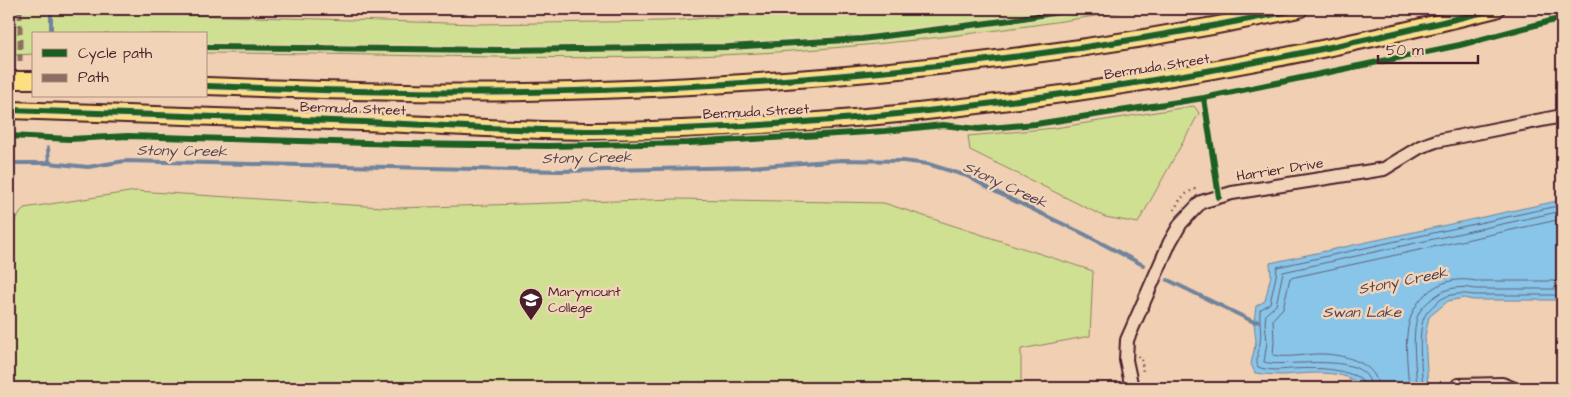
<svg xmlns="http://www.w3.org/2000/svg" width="1571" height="397" font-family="'Architects Daughter',sans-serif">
<rect width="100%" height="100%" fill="#f0cfb2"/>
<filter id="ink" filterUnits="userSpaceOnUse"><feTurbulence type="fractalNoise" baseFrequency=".02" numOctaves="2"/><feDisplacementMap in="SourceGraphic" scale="10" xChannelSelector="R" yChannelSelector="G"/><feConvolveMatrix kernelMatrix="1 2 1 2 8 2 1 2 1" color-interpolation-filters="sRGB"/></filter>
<g filter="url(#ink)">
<path fill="#d0e093" stroke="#8d805f" d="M14,9H94L95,12L478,24L666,21L832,9H1139C993,33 844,51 695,56C532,61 369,53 206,53V34H34V54L14,55Z
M1194,106L1199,113L1138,223L1105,217L970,150L968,136L1055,128Z
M136,191L397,208L677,199L884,203L1093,271L1090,336L1021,349V388H9V229L24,208Z"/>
<path fill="#88c5e8" stroke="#6f839c" d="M1562,200V300H1473L1464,298L1448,301L1429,317L1425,336L1428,388H1361C1348,367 1304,374 1283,375C1274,375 1264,374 1255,373L1251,364L1256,341L1254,322L1256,306L1265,301L1271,275L1270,263Z"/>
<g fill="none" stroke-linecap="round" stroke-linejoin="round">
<path stroke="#636177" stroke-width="1" d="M1365,388L1360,378C1337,367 1314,368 1290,369C1280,370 1268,371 1258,367C1255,360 1259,352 1260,343C1262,332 1259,322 1260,310L1270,303L1276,276L1277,267L1562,205
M1371,388C1369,348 1287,369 1264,362L1267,342L1265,322L1266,314L1276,305L1283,272L1562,211
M1378,388C1378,363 1345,355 1324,354C1307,353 1289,359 1273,355L1274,342L1273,319L1283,308L1290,278L1562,219
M1409,388C1407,353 1398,313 1432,289C1445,280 1460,278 1476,281H1562
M1417,388C1416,369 1410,326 1420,311C1424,305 1431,299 1437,295C1448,287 1462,286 1475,289H1562
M1423,388C1422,371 1416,328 1426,314C1429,309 1435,304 1440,300C1450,293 1462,293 1474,295H1562"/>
<path stroke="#6f839c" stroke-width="4" d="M51,9V34
M48,148L49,163
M9,163H49L88,167L125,161L560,171L750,167L842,160L903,161L928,164L967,176L994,191L1084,234L1143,265
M1168,280L1254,322L1258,321"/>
<defs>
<path id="minor" d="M1458,385L1502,384L1512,388
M1132,388L1126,360L1127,340L1170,242L1181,223L1201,202L1232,193L1384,169L1420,147L1436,141L1562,116"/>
<path id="major" d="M9,80H34
M206,86C313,90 420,94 526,92C786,87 1046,62 1299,9
M9,110C127,115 244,117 362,122C440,125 518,131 595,131C703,130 811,123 918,112C1113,91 1306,57 1496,9"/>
</defs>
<use href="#minor" stroke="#4a1f2b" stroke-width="16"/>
<use href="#major" stroke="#4a1f2b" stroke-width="20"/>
<path stroke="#4a1f2b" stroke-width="2.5" stroke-dasharray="1 4" stroke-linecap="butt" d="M1174,210C1180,199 1185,192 1198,188
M1138,356L1142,361L1143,374"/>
<use href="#minor" stroke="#f1d4b8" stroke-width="12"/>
<use href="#major" stroke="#fce080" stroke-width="16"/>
<path stroke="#8d6e63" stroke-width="5" stroke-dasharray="10 5" stroke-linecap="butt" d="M20,9V61"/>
<defs>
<path id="cycleway" d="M206,47L501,50L729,47L862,39L1011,20L1076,9
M206,86C313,90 420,94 526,92C786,87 1046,62 1299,9
M1204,98L1219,197
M9,110C127,115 244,117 362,122C440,125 518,131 595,131C703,130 811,123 918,112C1113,91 1306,57 1496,9
M9,136L70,139L128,136L401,144L548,146L689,143L885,131L943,125L978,129L1036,124L1204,98L1460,45L1562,18"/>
</defs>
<use href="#cycleway" stroke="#f1d4b8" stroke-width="9"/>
<use href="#cycleway" stroke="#1b5e20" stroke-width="6"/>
</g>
</g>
<defs>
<symbol id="school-pin" viewBox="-11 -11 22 30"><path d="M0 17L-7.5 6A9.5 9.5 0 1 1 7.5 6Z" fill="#4a1f2b" stroke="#f1d4b8"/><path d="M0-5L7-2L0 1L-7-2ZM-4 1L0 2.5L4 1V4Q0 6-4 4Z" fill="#fff"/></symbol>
</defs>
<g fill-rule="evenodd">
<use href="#school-pin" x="517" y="286" width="28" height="38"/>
</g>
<g text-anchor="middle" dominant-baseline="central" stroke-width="5" stroke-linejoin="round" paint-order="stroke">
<g font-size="14" fill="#4a1f2b" stroke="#f1d4b8">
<text transform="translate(1157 67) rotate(-9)">Bermuda Street</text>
<text transform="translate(353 109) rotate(2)">Bermuda Street</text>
<text transform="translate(756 112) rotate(-3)">Bermuda Street</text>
<text transform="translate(1280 170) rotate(-9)">Harrier Drive</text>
</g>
<g font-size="14" fill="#4a1f2b" stroke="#f1d4b8" text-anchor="start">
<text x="548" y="292">Marymount<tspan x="548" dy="16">College</tspan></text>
</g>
<g font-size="15" font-style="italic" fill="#564051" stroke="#f1d4b8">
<text transform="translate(182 151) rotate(1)">Stony Creek</text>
<text transform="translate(587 158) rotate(-1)">Stony Creek</text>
<text transform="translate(1005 185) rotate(25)">Stony Creek</text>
<text transform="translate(1403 281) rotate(-11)">Stony Creek</text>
<text x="1362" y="312">Swan Lake</text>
</g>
</g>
<rect width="1571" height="397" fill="none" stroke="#f1d4b8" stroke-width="30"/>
<rect x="15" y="15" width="1541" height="367" fill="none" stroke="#4a1f2b" stroke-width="2" filter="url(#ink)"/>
<rect x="32" y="32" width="175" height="65" fill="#f1d4b8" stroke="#ae8c80"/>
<rect x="42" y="49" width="25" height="8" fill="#1b5e20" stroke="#ae8c80"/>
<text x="78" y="58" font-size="15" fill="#4a1f2b">Cycle path</text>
<rect x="42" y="74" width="25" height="8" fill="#8d6e63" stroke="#ae8c80"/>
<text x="78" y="82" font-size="15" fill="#4a1f2b">Path</text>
<path d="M1378 55v8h100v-8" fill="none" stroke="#4a1f2b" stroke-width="2.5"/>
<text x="1386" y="55" font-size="15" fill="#4a1f2b" stroke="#f1d4b8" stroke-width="4" paint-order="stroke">50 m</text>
</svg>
